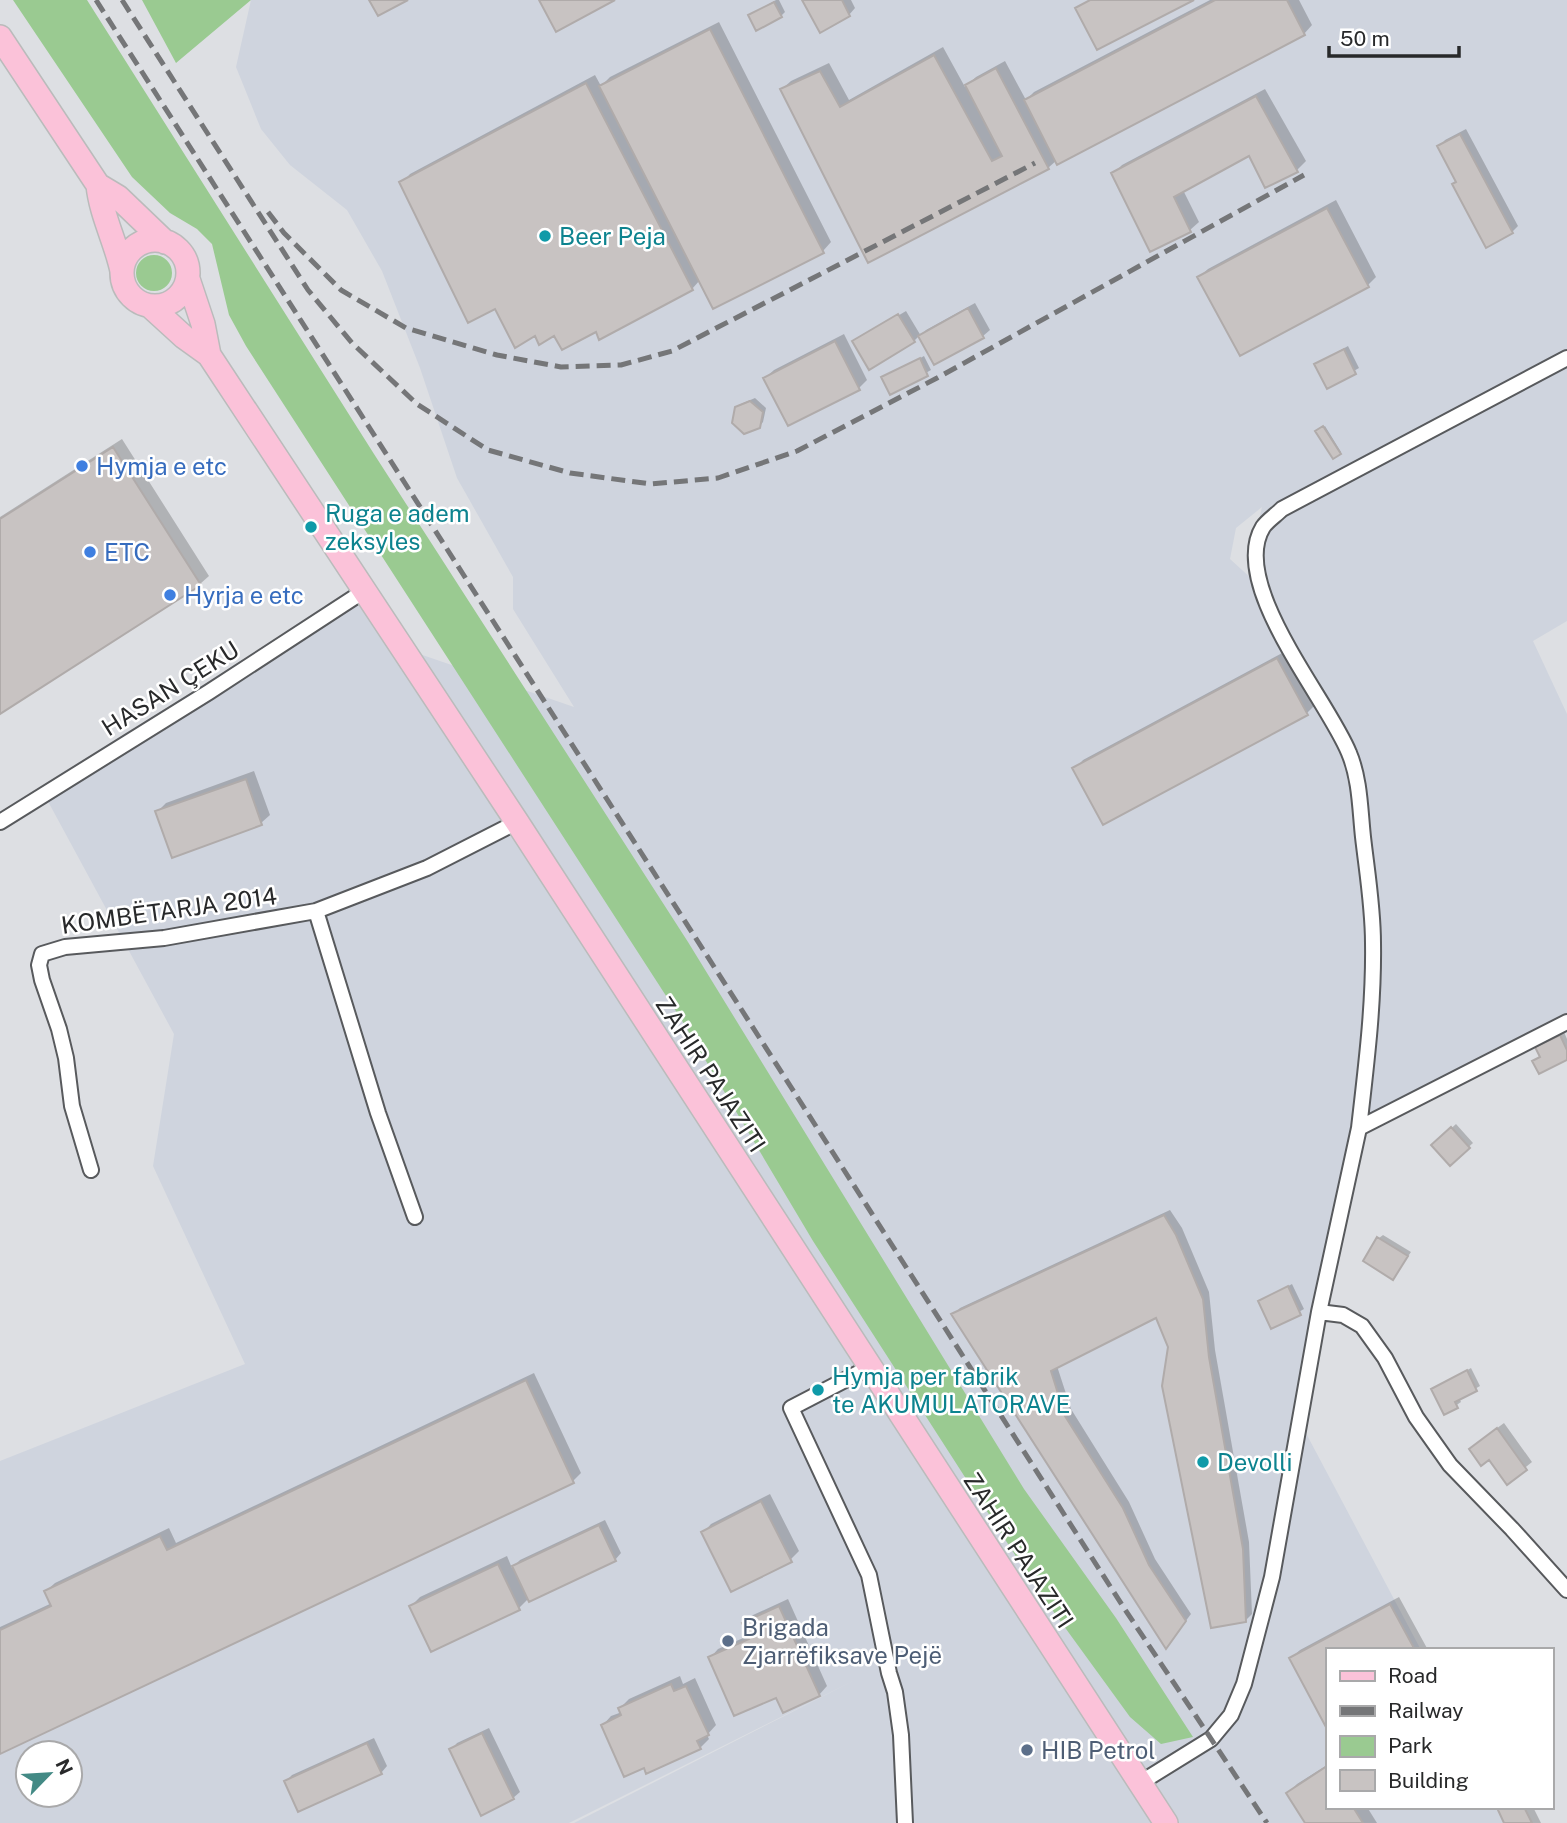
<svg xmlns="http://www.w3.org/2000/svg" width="1567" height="1823" font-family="'Public Sans',sans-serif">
<rect width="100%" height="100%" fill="#dddfe3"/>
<path fill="#cfd4de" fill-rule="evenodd" d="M251,0H1567V621L1533,641L1567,714V1022L1359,1128L1299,1420L1421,1650H1327V1807H1504L1513,1823H574L857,1679L569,1823H0V1461L245,1364L153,1166L174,1034L44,794L364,591L402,648L574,707L513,609V577L457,478L420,368L382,271L347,210L290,165L261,129L236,67ZM1262,507L1258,524L1253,580L1230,559L1236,528ZM28,1753H70V1795H28Z"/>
<path fill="#9aca91" d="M13,0H87L374,454L688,942L1024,1489L1116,1618L1193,1737L1161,1744L1130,1717L1037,1589L813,1241L681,1019L246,346L229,315L212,244L197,229L170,213L132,177Z
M142,0H251L176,63Z
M136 273a18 18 0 1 1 36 0a18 18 0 1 1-36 0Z"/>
<path fill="#0003" d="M776,0H779L785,12L781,16L750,15Z
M804,0H851L855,8L849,15Z
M1210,0H1299L1312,25L1304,34L1057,160L1048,168L869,260L782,89L791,81L829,63L849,100L943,47L965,87L976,77L1005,61L1026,100L1034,92Z
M719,22L831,242L823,251L700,280L692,289L596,329L536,334L496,306L402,183L410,174L595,75L601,86L610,77Z
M1265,89L1306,161L1297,170L1266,186L1250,154L1183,190L1199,222L1190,230L1151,250L1113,174L1122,165Z
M1466,129L1518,226L1512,232L1457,181L1439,147L1445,140Z
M1336,200L1376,277L1368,285L1199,277L1208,269Z
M975,303L990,330L983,336L935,363L919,336L914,341L854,342L906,311L921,336L926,330Z
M844,334L867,380L859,388L765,378L774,370Z
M1348,346L1359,368L1327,386L1316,364Z
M924,356L931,370L890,393L883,378Z
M755,398L766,408L763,422L759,427L736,408L741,404Z
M1325,426L1341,452L1340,453L1319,430Z
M122,439L209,576L200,584L0,712V517Z
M1286,651L1315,705L1307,713L1075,769L1083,760Z
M254,771L270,815L261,823L157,812L166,803Z
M1564,1032L1567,1039V1058L1534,1062L1542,1056L1537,1047L1541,1044Z
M1456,1124L1473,1143L1450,1164L1433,1145Z
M1170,1210L1182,1228L1209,1292L1215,1350L1249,1542L1252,1614L1245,1621L1170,1346L1157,1315L1057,1366L1071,1409L1129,1502L1155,1559L1191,1614L1167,1646L953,1315L960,1308Z
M1383,1235L1411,1252L1393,1278L1379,1238Z
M1292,1284L1304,1309L1272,1327L1260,1301Z
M1471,1368L1480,1386L1459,1398L1461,1402L1445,1413L1433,1389Z
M534,1373L581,1473L573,1481L0,1752V1627L52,1603L46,1591L55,1583L169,1528L176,1543Z
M1504,1423L1532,1462L1507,1482L1477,1443Z
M770,1494L799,1551L790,1560L703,1533L711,1524Z
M605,1520L621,1553L615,1560L529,1598L519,1608L411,1606L420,1597L507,1556L512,1568L520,1560Z
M1399,1597L1428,1650H1327V1725L1291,1658L1300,1650Z
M788,1599L827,1686L819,1695H777L710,1658L718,1649L750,1635L744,1623L753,1615Z
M680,1676L683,1684L695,1678L716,1725L707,1735L709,1739L700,1748L644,1766L603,1725L611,1716L622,1712L620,1708L629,1699Z
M489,1728L520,1792L513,1798L451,1750L457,1743Z
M374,1738L387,1766L381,1773L286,1781L292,1775Z
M1327,1765V1807H1367L1377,1823H1307L1288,1793L1297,1784Z
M1503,1807H1533L1541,1823H1506Z"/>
<path fill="#c8c3c2" stroke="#b0abaa" stroke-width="2" d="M369,0H408L378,16Z
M539,0H615L556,32Z
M802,0H842L850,16L820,33Z
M1090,0H1194L1097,50L1075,8Z
M1215,0H1287L1305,35L1057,165L1024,100Z
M774,2L782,17L756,31L748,15Z
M710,29L824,253L713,309L599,86Z
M934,55L992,161L1002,156L965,85L996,68L1049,169L868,263L780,89L820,71L840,107Z
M586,83L693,290L599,340L596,332L562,350L554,336L539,345L535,336L515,348L495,309L468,323L399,182Z
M1256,96L1298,172L1265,188L1249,156L1174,197L1191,232L1150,252L1111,173Z
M1460,134L1513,233L1486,248L1452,184L1456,182L1437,146Z
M1327,208L1369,287L1240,356L1197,277Z
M968,308L984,338L934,365L918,336Z
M898,314L915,342L869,370L852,341Z
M835,341L860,390L788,426L763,378Z
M1344,349L1356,374L1327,389L1314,364Z
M920,358L928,376L890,395L881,377Z
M750,401L763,412L760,428L744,434L732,423L735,407Z
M1323,426L1341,454L1333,459L1315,431Z
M113,447L201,585L0,714V519Z
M1277,658L1308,715L1103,825L1072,768Z
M246,779L262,825L172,858L155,811Z
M1560,1035L1567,1050V1060L1539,1074L1532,1061L1540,1057L1535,1047Z
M1451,1127L1470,1148L1450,1166L1431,1145Z
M1164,1215L1176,1235L1203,1299L1209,1357L1243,1549L1246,1622L1211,1628L1162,1386L1168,1347L1156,1318L1051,1371L1065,1416L1123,1508L1149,1565L1186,1621L1166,1649L951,1314Z
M1377,1237L1408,1256L1393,1280L1363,1261Z
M1288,1286L1301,1315L1271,1329L1258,1301Z
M1467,1370L1477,1391L1455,1402L1458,1408L1444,1415L1431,1389Z
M526,1380L574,1483L0,1754V1630L51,1606L44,1591L160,1536L167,1550Z
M1497,1428L1527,1470L1507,1485L1489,1460L1481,1466L1469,1449Z
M761,1501L792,1562L731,1592L701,1532Z
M599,1525L616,1561L529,1602L512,1566Z
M498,1564L520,1610L431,1652L409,1606Z
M1390,1604L1415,1650H1327V1729L1289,1658Z
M779,1606L820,1696L783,1713L776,1698L734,1716L708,1657L749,1639L742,1623Z
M671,1684L674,1691L686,1686L709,1735L697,1741L701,1749L646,1774L644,1768L624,1777L601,1725L621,1715L618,1708Z
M482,1733L514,1799L481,1816L449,1749Z
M367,1743L382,1774L298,1812L284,1781Z
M1327,1766V1807H1353L1363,1823H1305L1286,1793Z
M1502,1807H1524L1532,1823H1504L1498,1810Z"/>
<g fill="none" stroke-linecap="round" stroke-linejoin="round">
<defs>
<path id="minor" d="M0,822L209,692L364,591
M1359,1128C1366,1067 1374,1005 1373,943C1373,907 1367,872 1363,837C1360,809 1360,779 1349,753C1328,700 1228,584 1263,527C1267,521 1276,515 1282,509L1567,358
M91,1170L72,1106L66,1058L59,1029L42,980L39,965L42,954L65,947L164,938L316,911
M415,1217L378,1113L316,911L427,868L517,822
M1319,1312L1343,1315L1362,1326L1385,1358L1416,1417L1450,1465L1512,1529L1567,1590
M870,1367L791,1408L869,1575L889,1673L895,1692L901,1735L905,1823
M1140,1783L1211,1739L1231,1715L1244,1684L1272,1577L1319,1312L1359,1128L1567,1022"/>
<path id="primary" d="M0,37L98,185L118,197L165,242
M98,185C101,215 116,242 122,271
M122 273a33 33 0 1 1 66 0a33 33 0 1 1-66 0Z
M188,279L203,324L209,355L517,822L1166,1823
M150,306L184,337L209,355"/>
</defs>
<use href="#minor" stroke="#585a5d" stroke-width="18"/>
<use href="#primary" stroke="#babbbb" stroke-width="26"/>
<use href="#minor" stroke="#fff" stroke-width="14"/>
<use href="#primary" stroke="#fbc2d9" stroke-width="23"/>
<path stroke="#757678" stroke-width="5" stroke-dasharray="14 7" stroke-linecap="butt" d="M96,0L1124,1608L1267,1823
M122,0L308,290L352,343L417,404L488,450L570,473L651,484L718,478L797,451L937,378L1304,175
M268,212L284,233L341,290L406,328L497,355L561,367L621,365L672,351L1035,163"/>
</g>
<g fill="#0f9aa8" stroke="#fff" stroke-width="2.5">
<circle cx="545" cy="236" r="7"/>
<circle cx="311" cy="527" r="7"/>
<circle cx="818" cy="1390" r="7"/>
<circle cx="1203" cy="1462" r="7"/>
</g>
<g fill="#3f7fe0" stroke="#fff" stroke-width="2.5">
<circle cx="82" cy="466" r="7"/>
<circle cx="90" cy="552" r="7"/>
<circle cx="170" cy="595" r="7"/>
</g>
<g fill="#5c6f8a" stroke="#fff" stroke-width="2.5">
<circle cx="728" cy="1641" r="7"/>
<circle cx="1027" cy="1750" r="7"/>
</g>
<g text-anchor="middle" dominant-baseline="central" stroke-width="5" stroke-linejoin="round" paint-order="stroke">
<g font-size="24" fill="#0d838f" stroke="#fff" text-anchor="start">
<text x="559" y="236">Beer Peja</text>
<text x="325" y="513">Ruga e adem<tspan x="325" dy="28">zeksyles</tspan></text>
<text x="832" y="1376">Hymja per fabrik<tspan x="832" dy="28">te AKUMULATORAVE</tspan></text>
<text x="1217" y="1462">Devolli</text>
</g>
<g font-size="24" fill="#366cbe" stroke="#fff" text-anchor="start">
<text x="96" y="466">Hymja e etc</text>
<text x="104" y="552">ETC</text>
<text x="184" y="595">Hyrja e etc</text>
</g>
<g font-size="24" fill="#28292a" stroke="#fff">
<text transform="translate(170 688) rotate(-32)">HASAN ÇEKU</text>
<text transform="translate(169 910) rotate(-8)">KOMBËTARJA 2014</text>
<text transform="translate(711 1074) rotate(57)">ZAHIR PAJAZITI</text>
<text transform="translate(1019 1550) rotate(57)">ZAHIR PAJAZITI</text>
</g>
<g font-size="24" fill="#4e5e75" stroke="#fff" text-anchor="start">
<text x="742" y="1627">Brigada<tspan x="742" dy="28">Zjarrëfiksave Pejë</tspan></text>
<text x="1041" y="1750">HIB Petrol</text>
</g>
</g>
<rect x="1326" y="1648" width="228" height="161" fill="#ffffff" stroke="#a9a9aa" stroke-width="2"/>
<rect x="1340" y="1671" width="35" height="10" fill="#fbc2d9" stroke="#a9a9aa" stroke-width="2"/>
<text x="1388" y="1683" font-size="21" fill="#28292a">Road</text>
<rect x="1340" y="1706" width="35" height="10" fill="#757678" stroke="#a9a9aa" stroke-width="2"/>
<text x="1388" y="1718" font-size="21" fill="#28292a">Railway</text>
<rect x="1340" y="1736" width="35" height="21" fill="#9aca91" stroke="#a9a9aa" stroke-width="2"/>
<text x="1388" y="1753" font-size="21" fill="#28292a">Park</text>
<rect x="1340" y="1770" width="35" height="21" fill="#c8c3c2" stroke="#a9a9aa" stroke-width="2"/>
<text x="1388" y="1788" font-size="21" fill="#28292a">Building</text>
<g transform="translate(49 1774) rotate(65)"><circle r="33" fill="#ffffff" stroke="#a9a9aa" stroke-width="2"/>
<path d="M0-5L12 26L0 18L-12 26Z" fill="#438a85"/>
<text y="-10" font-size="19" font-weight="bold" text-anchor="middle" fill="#28292a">N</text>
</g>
<path d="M1329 46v10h130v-10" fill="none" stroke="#28292a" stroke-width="3.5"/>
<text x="1340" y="46" font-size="21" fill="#28292a" stroke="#ffffff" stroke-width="5" paint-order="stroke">50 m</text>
</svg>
